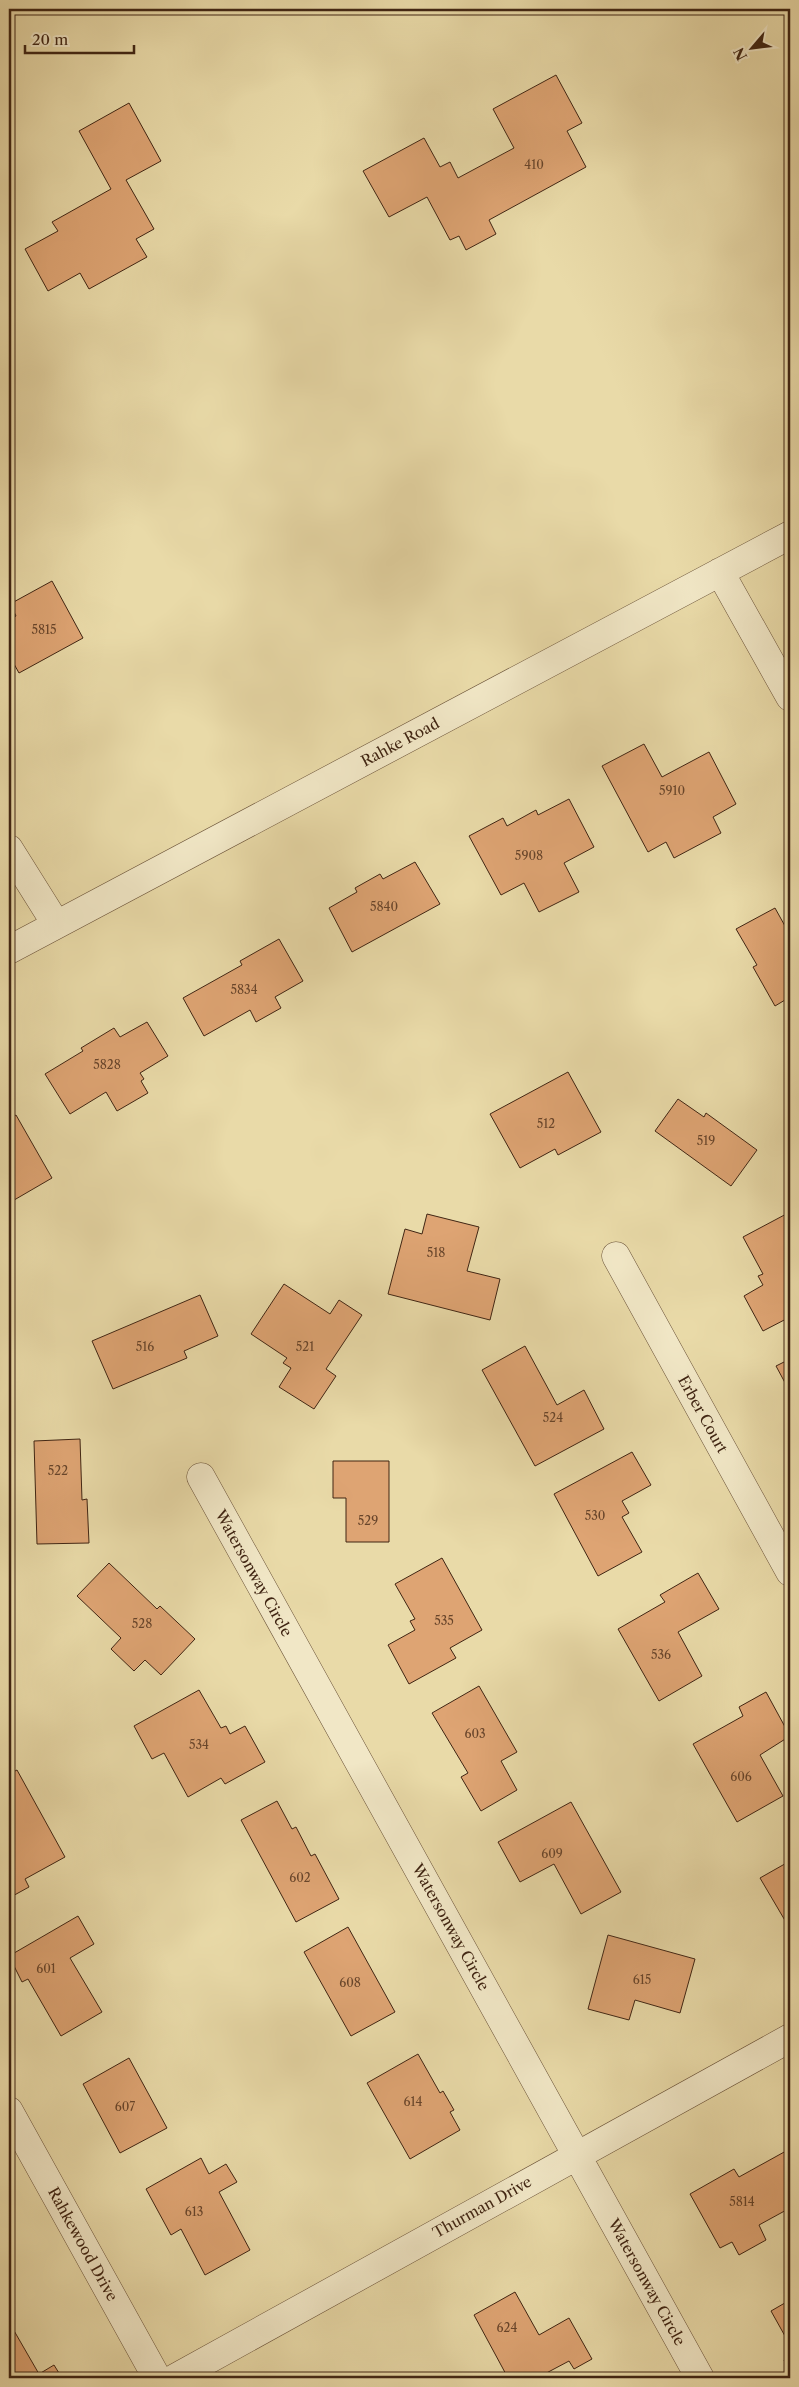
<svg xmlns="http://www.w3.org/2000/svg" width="799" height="2387" font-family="'Libre Caslon Text',serif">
<rect width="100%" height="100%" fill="#e9daa8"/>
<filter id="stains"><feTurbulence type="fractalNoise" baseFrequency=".004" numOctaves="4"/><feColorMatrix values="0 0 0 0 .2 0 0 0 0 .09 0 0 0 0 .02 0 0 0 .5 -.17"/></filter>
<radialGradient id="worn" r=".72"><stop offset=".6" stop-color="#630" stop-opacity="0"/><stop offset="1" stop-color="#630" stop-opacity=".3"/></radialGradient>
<path fill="#dea473" stroke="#402513" d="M556,75L582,123L567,131L586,167L489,220L496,234L466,250L459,236L450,240L427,197L389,217L363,171L424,138L440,167L450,162L458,178L514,148L493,109Z
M129,103L161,161L126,180L154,229L136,239L147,257L89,289L80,273L48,291L25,249L58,231L52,222L111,189L79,131Z
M52,581L83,638L19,673L9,655V620L16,616L10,604Z
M644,744L662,777L709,752L736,804L713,817L721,833L674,858L666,842L648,852L602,766Z
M569,799L594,847L564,863L579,892L539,912L524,883L501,895L469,836L503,818L507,826L536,810L538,815Z
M415,862L440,904L352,952L329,908L357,892L355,888L380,874L383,879Z
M775,908L790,935V997L775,1006L753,967L757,965L736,929Z
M279,939L303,981L275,997L281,1008L256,1022L250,1010L204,1036L183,998L242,965L240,961Z
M147,1022L168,1056L140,1073L144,1079L141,1081L148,1093L117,1111L106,1092L70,1114L45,1074L83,1051L81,1048L114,1028L120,1037Z
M568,1072L601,1132L558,1155L555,1149L520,1168L490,1114Z
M678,1099L704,1117L706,1113L757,1150L731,1186L655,1131Z
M16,1115L52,1178L9,1203V1119Z
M790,1212V1317L763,1331L744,1296L763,1285L758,1276L763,1274L743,1237Z
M427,1214L479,1227L467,1271L500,1279L490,1320L388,1294L405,1229L422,1234Z
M284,1284L330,1314L339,1300L362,1315L326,1369L336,1376L314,1409L279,1387L291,1368L283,1363L287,1358L251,1334Z
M200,1295L218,1336L184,1351L187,1358L113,1389L92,1341Z
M525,1346L557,1405L584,1390L604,1429L535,1466L482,1370Z
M790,1359V1392L776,1366Z
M80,1439L82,1500L87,1499L89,1543L37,1544L34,1441Z
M632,1452L651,1485L622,1501L629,1513L622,1517L642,1552L598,1576L554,1494Z
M333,1461H389V1542H346V1498H333Z
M442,1558L482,1630L450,1648L456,1658L409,1684L388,1645L415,1630L410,1621L415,1619L395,1584Z
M109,1563L157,1609L160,1606L195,1639L161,1675L145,1660L134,1671L111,1649L121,1638L77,1596Z
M698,1573L719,1609L678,1632L702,1676L659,1701L618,1629L665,1602L660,1595Z
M479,1686L517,1752L501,1761L517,1790L481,1811L461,1777L468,1773L432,1713Z
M199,1690L221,1728L226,1726L230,1734L245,1726L265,1762L225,1784L221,1778L188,1797L164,1753L152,1759L134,1726Z
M766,1692L790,1736L760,1755L783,1796L737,1822L693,1744L743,1716L739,1707Z
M17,1770L65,1857L25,1879L29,1887L9,1898V1795L11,1794L9,1789V1774Z
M277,1801L292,1829L296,1827L311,1856L315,1854L339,1899L296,1922L241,1820Z
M571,1802L621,1892L581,1914L554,1864L520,1882L498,1842Z
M790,1861V1929L760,1878Z
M78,1916L94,1944L70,1958L102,2012L61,2036L28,1979L22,1982L9,1956Z
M348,1927L395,2012L351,2036L304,1952Z
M608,1935L695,1959L680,2013L635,2000L629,2020L588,2009Z
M418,2054L440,2093L443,2091L454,2110L450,2112L460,2130L410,2159L367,2083Z
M129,2058L167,2128L120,2153L83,2084Z
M786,2151L790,2159V2208L759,2225L766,2240L739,2255L732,2242L720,2248L690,2194L734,2169L739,2177Z
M201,2158L209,2174L226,2164L237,2182L219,2192L250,2250L205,2275L181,2229L171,2235L146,2189Z
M515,2292L539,2335L569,2318L592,2359L574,2369L569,2361L537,2378H508L474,2315Z
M790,2300V2345L771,2311Z
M9,2322L39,2374L54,2365L62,2378H9Z
M790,2356V2371L784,2360Z"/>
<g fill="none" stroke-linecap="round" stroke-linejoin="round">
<defs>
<path id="minor" d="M720,572L790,697
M9,849L56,924
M9,950L790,535
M616,1256L790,1572
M201,1477L700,2378
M9,2111L157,2378
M175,2378L790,2038"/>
</defs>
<use href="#minor" stroke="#6a5238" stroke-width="29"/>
<use href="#minor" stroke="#f1e7c6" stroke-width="28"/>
</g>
<g text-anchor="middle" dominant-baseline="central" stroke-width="4" stroke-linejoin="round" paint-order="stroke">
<g font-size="12" fill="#68452b">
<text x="534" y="164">410</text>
<text x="44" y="629">5815</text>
<text x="672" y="790">5910</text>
<text x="529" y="855">5908</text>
<text x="384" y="906">5840</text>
<text x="244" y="989">5834</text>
<text x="107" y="1064">5828</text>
<text x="546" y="1123">512</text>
<text x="706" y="1140">519</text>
<text x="436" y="1252">518</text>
<text x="145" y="1346">516</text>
<text x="305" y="1346">521</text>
<text x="553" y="1417">524</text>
<text x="58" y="1470">522</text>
<text x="595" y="1515">530</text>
<text x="368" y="1520">529</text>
<text x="444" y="1620">535</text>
<text x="142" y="1623">528</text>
<text x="661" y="1654">536</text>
<text x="475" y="1733">603</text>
<text x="199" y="1744">534</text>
<text x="741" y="1776">606</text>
<text x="552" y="1853">609</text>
<text x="300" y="1877">602</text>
<text x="46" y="1968">601</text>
<text x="642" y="1979">615</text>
<text x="350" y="1982">608</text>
<text x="413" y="2101">614</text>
<text x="125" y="2106">607</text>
<text x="742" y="2201">5814</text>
<text x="194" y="2211">613</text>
<text x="507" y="2327">624</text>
</g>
<g font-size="15" fill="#402513" stroke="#f1e7c6">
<text transform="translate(400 742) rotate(-28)">Rahke Road</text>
<text transform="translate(703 1414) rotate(61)">Erber Court</text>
<text transform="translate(254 1573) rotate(61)">Watersonway Circle</text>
<text transform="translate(451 1927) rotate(61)">Watersonway Circle</text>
<text transform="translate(482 2207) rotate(-29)">Thurman Drive</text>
<text transform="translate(83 2244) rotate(61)">Rahkewood Drive</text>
<text transform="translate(647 2282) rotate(61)">Watersonway Circle</text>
</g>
</g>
<rect width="799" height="2387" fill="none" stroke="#e9daa8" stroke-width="30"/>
<rect x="10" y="10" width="779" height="2367" fill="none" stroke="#402513" stroke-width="2.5"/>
<rect x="15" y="15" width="769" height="2357" fill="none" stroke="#402513"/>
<g transform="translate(752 48) rotate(242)" stroke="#f1e7c6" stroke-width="4" paint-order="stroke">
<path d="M0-4L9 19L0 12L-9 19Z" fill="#402513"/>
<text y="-8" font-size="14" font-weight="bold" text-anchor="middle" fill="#402513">N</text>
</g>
<path d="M25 45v8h109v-8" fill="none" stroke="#402513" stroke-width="2.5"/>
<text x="32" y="45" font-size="15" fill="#402513" stroke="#f1e7c6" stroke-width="4" paint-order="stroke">20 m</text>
<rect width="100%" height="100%" filter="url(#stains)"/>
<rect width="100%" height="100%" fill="url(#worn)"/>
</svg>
